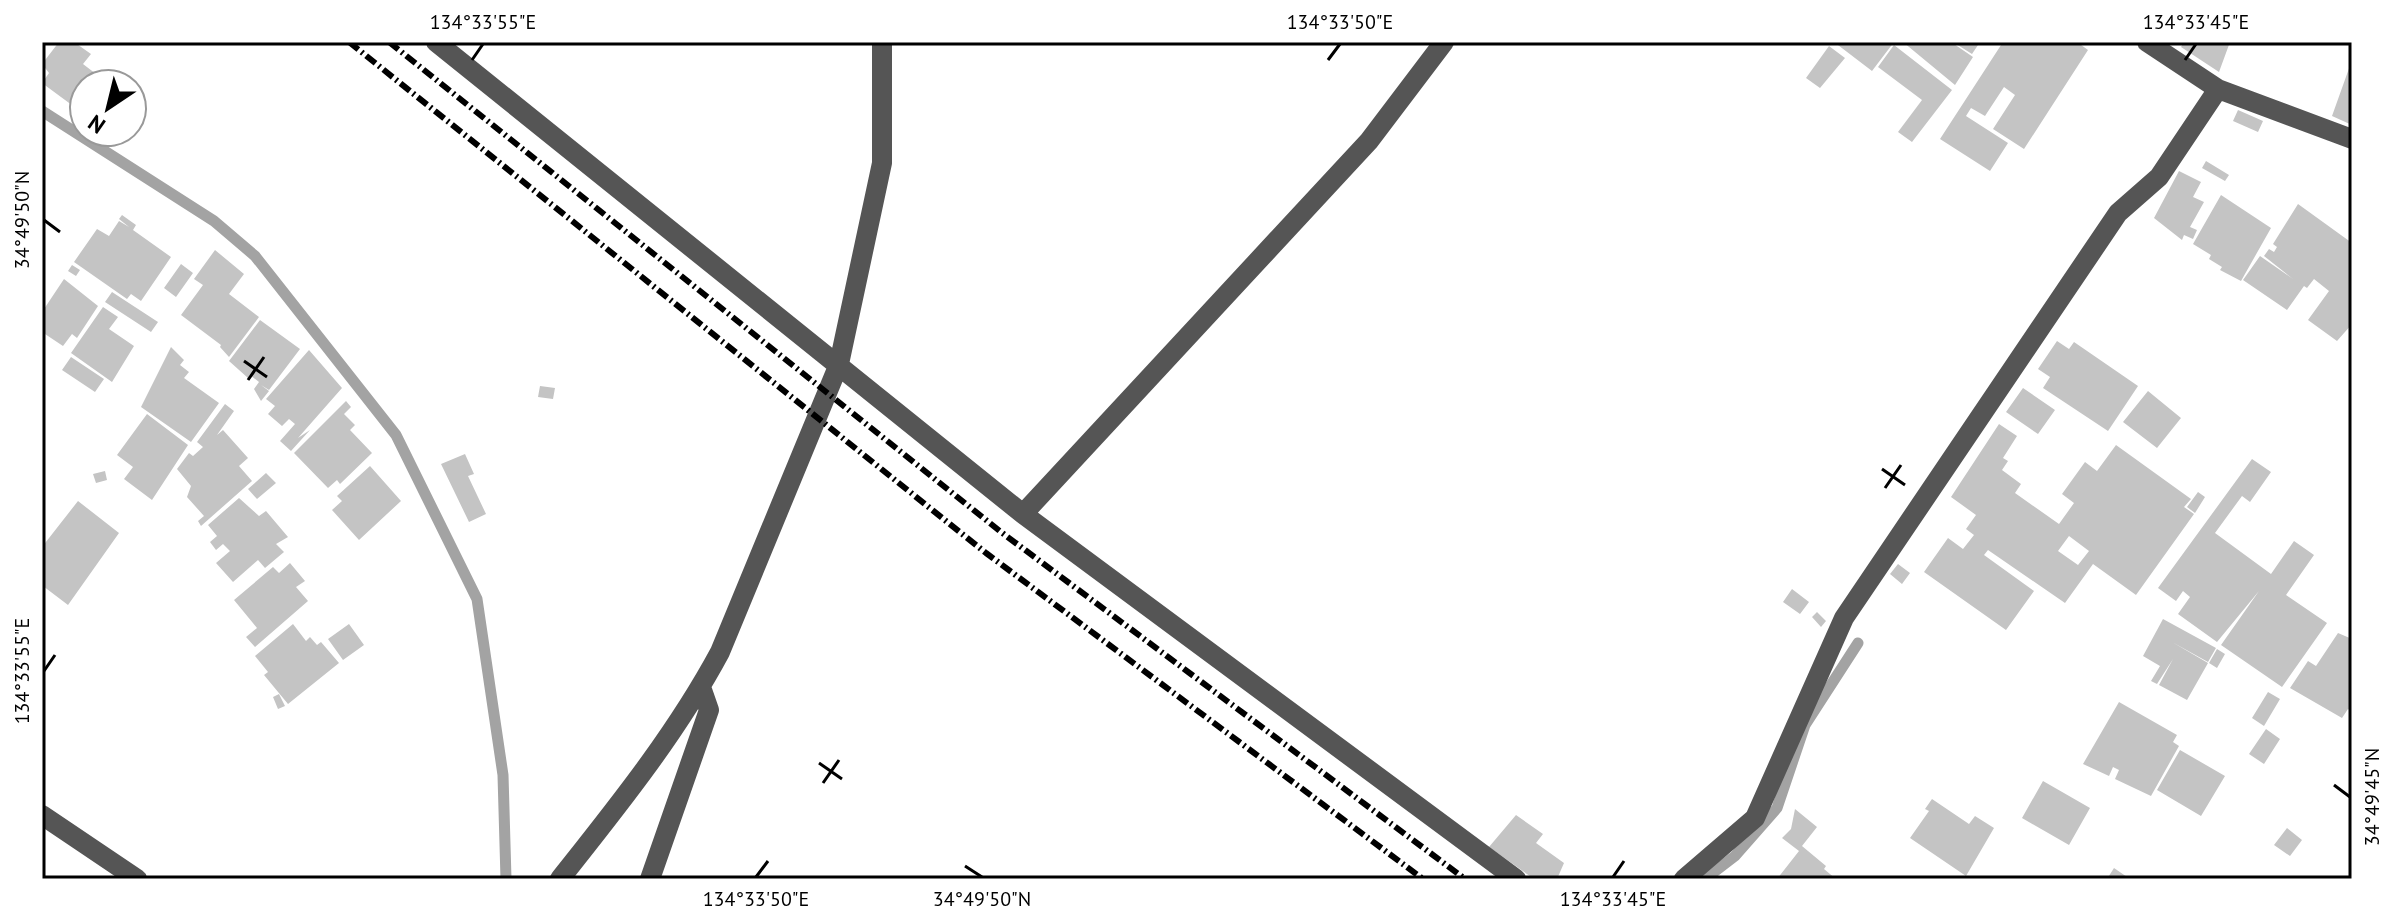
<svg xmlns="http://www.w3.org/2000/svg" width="2394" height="921" font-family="'PT Sans',sans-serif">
<rect width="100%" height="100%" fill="#fff"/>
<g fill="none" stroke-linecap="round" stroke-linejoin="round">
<path stroke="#a3a3a3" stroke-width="11" d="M42,111L214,221L255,256L396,435L477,599L503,775L506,879
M1705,879L1735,856L1777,808L1805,725L1858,643"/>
</g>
<path fill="#c4c4c4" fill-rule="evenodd" d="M59,42H74L91,54L83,64L109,84H84V114L42,83L49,73L42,64Z
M1834,42H1894L1872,71Z
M1903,42H1951L1973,57L1955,85Z
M1953,42H1980L1972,54Z
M2003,42H2077L2088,50L2024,149L1993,129L2015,95L2004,87L1985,116L1971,108L1966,116L2008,143L1990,171L1940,139Z
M2184,42H2230L2219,72L2181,47Z
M1894,45L1952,90L1912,142L1898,132L1922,100L1878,67Z
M1829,46L1845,58L1820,88L1806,78Z
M2352,60V125L2332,116Z
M2238,110L2263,121L2258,132L2233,121Z
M2206,161L2229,175L2225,181L2202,168Z
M2179,171L2201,182L2193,197L2204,202L2190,227L2197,230L2193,239L2184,235L2182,240L2154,218Z
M2221,195L2271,228L2241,281L2220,270L2222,267L2209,259L2211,255L2193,244Z
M2298,204L2352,243V324L2337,341L2308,320L2329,291L2314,279L2307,288L2304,286L2287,310L2243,280L2260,256L2293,279L2264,256L2269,249L2274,252L2277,247L2273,244Z
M122,215L136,225L133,230L171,257L141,301L131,294L127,299L74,262L97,229L109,236L119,221L129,227L119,219Z
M215,250L244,274L229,294L259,317L229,357L220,347L221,345L181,315L203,285L194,279Z
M181,264L193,273L176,297L164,288Z
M72,265L80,270L76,276L68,271Z
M64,279L98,306L77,338L72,334L63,346L42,332V312Z
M112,292L158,322L151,332L105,302Z
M103,307L118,317L109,329L134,346L112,382L71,353Z
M260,320L300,349L269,390L261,385L269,391L261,401L254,389L259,382L250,375L248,378L229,361Z
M2057,341L2069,349L2074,342L2138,386L2108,431L2043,388L2050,377L2038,369Z
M171,347L184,360L180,365L189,372L184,378L219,403L191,442L141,407Z
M309,350L342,388L298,438L310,430L291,451L280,441L295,424L289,419L282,426L268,414L275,406L266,399Z
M71,357L104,379L95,392L62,370Z
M540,386L555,388L553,399L538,397Z
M2023,388L2055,410L2038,434L2006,412Z
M2148,391L2181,418L2157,448L2123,422Z
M346,401L351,407L344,414L355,425L350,430L372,453L340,484L337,480L328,488L294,453Z
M225,404L234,411L217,435L223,430L248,458L239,466L252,481L201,526L198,521L204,516L187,497L191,486L177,469L189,453L193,456L203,447L197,442Z
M147,414L188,445L152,500L124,479L133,467L117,455Z
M1999,424L2017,436L2003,458L2008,461L2002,470L2021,484L2015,493L2059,524L2074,503L2062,494L2085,462L2097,471L2116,445L2191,499L2184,507L2194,514L2136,595L2093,564L2065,603L1988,550L1984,555L2034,591L2006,630L1924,572L1948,538L1963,549L1974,535L1966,529L1976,515L1951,497ZM2069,536L2089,551L2078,565L2058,551Z
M465,454L474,474L468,476L486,514L469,522L441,464Z
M2252,459L2271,472L2250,502L2242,496L2215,533L2271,574L2294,541L2314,555L2286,595L2327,623L2282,687L2221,645L2259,591L2217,642L2178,614L2190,597L2183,591L2176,601L2158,588Z
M370,466L401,501L359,540L332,510L342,501L337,496Z
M105,471L107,480L96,483L93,474Z
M266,473L276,483L257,499L248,489Z
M2198,492L2205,497L2195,513L2187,507Z
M239,498L259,516L266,511L288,537L276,544L284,552L265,568L258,560L233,582L216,563L230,551L223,544L216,550L210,542L217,536L208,525Z
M78,501L119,533L68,605L43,586L42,547Z
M290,563L305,581L296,587L308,601L255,647L246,637L257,628L234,600L273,567L279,573Z
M1898,564L1910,573L1902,584L1890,574Z
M1792,589L1809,602L1800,614L1783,602Z
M1817,612L1826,621L1821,627L1812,617Z
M2163,619L2216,648L2208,662L2172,642L2208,663L2187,700L2159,685L2173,659L2157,684L2151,681L2160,666L2143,656Z
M293,624L306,641L310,637L317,645L321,642L339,663L288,704L264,675L268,672L255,656Z
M349,624L364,645L343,660L328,639Z
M2338,633L2352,639V711L2348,709L2342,718L2290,688L2308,661L2316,666Z
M2217,649L2225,654L2217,668L2209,663Z
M2268,692L2280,699L2264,726L2252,718Z
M279,694L285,706L278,709L273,697Z
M2119,702L2177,735L2173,742L2179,746L2151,796L2115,779L2119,770L2113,767L2109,776L2083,764Z
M2266,729L2280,739L2264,764L2249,754Z
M2180,750L2225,776L2201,816L2157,790Z
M2043,781L2090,808L2069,845L2022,818Z
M1932,799L1969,824L1975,816L1994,828L1966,876L1910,838L1929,811L1925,809Z
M1795,809L1817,827L1802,846L1826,866L1824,869L1836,879H1777L1799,851L1782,838L1791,829Z
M1516,815L1543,834L1536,843L1564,863L1557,879H1534L1489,847Z
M2287,828L2302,840L2290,856L2274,845Z
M2114,868L2130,879H2107Z"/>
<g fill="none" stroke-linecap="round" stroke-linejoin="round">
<path stroke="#555" stroke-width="20" d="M436,42L1023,514L1516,879
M2147,42L2218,89L2352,139
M1023,514L1369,141L1444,42
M42,815L137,879
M560,879C617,807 676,734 720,652L839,364L882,163V42
M650,879L709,710L701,687
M1684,879L1755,818L1844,618L2118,213L2159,177L2218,89"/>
<path stroke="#000" stroke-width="6" stroke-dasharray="12 4 2 4" stroke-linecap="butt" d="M349,42L986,553L1423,879
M389,42L1001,532L1465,879"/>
</g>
<path fill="none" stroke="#000" stroke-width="3" d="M472,60L483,44M1328,60L1340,44M2185,60L2196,44M44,220L60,232M244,361L267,377M248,380L264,357M1882,469L1905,485M1885,488L1901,465M44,671L55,655M819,763L842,779M823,783L839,760M2334,785L2350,797M965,866L982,877M756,877L768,861M1613,877L1624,861"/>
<rect width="2394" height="921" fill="none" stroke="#ffffff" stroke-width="88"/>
<g transform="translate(108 108) rotate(215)"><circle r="38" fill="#ffffff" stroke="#999999" stroke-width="2"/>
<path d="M0-6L14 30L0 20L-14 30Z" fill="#000000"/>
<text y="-12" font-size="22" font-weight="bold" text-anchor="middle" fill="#000000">N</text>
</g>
<rect x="44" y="44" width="2306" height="833" fill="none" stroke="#000" stroke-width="3"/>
<g font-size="20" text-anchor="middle" fill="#000">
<text x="483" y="29">134°33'55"E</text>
<text x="1340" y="29">134°33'50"E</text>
<text x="2196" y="29">134°33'45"E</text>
<text transform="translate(22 220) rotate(-90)" y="7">34°49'50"N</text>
<text transform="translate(22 671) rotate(-90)" y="7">134°33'55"E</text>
<text transform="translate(2372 797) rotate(-90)" y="7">34°49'45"N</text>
<text x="756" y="906">134°33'50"E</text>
<text x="982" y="906">34°49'50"N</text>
<text x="1613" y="906">134°33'45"E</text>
</g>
</svg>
